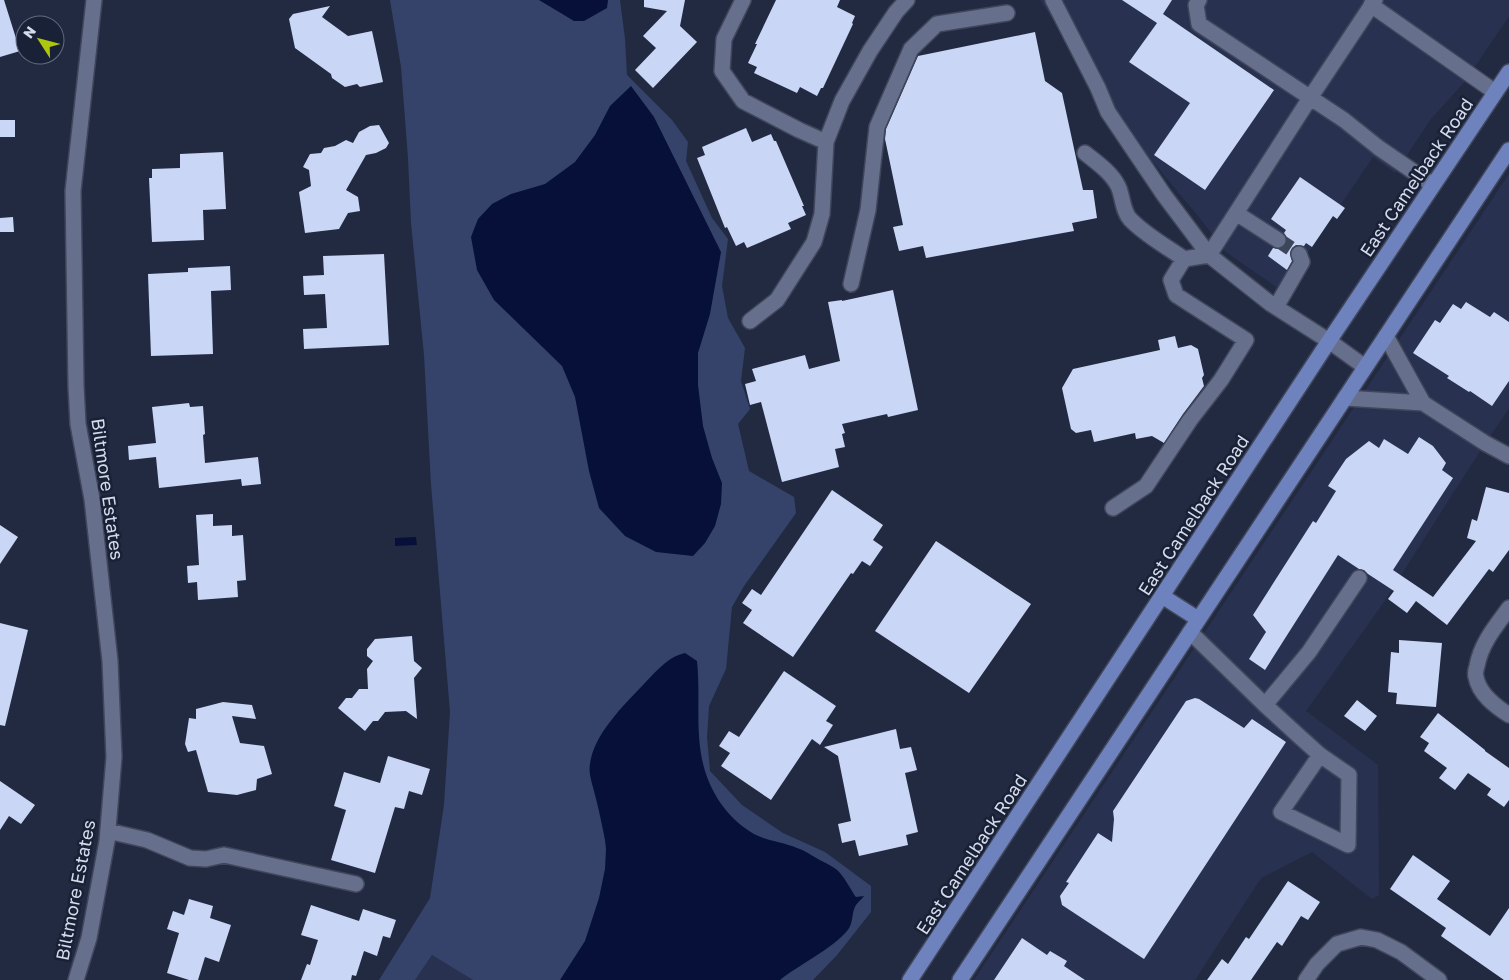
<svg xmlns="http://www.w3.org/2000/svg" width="1509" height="980" font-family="'Golos Text',sans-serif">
<rect width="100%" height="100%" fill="#222a42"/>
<path fill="#283250" d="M1040,0H1509V16L1466,80L1431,119L1395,173L1373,157L1282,291L1226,252L1199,217L1127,131Z
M1509,174V408L1471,465L1384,602L1306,711L1378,765L1379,895L1372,899L1312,852L1261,878L1195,980H974Z
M432,955L473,980H415Z"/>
<path fill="#35436a" d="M390,0H620L625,39L627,75L672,120L688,142L686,161L712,218L728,239L722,286L728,318L745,348L741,381L750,409L738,424L749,471L794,497L796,513L744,586L732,607L726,669L709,706L707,737L710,771L742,805L783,833L825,852L871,886V912L837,955L813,980H473L432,955L415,980H379L430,898L444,805L450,712L431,484L424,355L411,223L408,158L401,67Z"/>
<path fill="#071039" d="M539,0H608L607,8L584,21H574Z
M631,86L654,117L721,252L710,314L698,353V385L703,426L712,458L722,483L721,504L715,526L705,543L693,556L656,552L625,536L599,508L589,471L575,397L562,366L494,300L477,270L471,237L478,219L492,204L511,194L545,184L575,162L595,135L610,106Z
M416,537L417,545L395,546V538Z
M685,653L697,661C701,698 694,735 705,771C713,797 730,820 754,834C767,841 783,842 797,848C804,850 811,855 818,859C825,863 835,867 840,873C846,880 850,888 855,896L856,897L864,896C862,899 858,902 856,905C851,913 854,923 847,931C832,949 800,964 780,980H560L585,941L599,898L605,869L606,849L605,840C602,825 599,810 595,795C593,785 588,774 590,764C594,734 623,706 643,685C656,672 667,657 685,653Z"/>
<path fill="#cad6f5" d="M0,0H4L20,51L0,57Z
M644,0H685L680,26L697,42L653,88L635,70L656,48L643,36L667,11L644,7Z
M776,0H840L837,7L855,16L852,23L853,24L823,88H821L817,96L800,87L797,93L754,73L757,67L748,63L757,44H755Z
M1122,0H1172L1163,14L1274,90L1205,190L1154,155L1190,103L1129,62L1157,23Z
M330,6L322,17L348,36L372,31L383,82L360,87L357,84L345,87L332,78L331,74L295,48L289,19L293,14Z
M1035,32L1045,81L1062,93L1083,190H1093L1097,218L1072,223L1074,231L926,258L923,246L899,251L893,227L903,225L885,139L886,129L918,56Z
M0,120H15V137H0Z
M379,125L389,143L386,148L376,153L366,155L346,190L358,197L360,211L348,213L339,229L305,233L299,192L311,186L309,170L303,167L310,154L321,153L324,148L335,146L346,140L353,143L359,132L370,126Z
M746,128L752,142L771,134L774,141H776L804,206H802L806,215L788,223L791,229L747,248L744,242L736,246L727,227L725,228L697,158L705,155L702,147Z
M223,152L226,209L203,210L204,240L152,242L149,178H152V169L180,168V154Z
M1300,177L1345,208L1337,219L1333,216L1312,247L1306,243L1304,246L1296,245L1292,248L1290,253L1292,261L1287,270L1268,256L1273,248L1278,249L1283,248L1287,241L1286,236L1284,233L1286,230L1271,219Z
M13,217L14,232H0V218Z
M384,254L389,345L304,349L303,329L327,328L325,294L304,295L303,276L324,275L323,256Z
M230,266L231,290L211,291L213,354L151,356L148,274L188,272V268Z
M893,290L918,410L888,417L887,414L842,424L845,433L842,434L845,447L835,449L839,467L782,482L761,402L750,405L745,384L756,381L752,369L805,355L809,369L840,361L828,302L842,300V301Z
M1466,302L1490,317L1494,312L1509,322V381L1492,406L1470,391L1469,392L1447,378L1449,376L1413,353L1435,320L1440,323L1453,304L1461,309Z
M1175,336L1178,348L1191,345L1198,349L1204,375L1202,378L1204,386L1183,414L1164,443L1152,436L1136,439L1135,433L1094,442L1091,430L1076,433L1071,429L1062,388L1073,369L1160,350L1158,340Z
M189,403L190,407L203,406L205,434L203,435L205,463L258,457L261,484L242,486L241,479L159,488L156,457L129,460L128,446L156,443L152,407Z
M1419,437L1433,446L1446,463L1442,470L1453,478L1393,570L1433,597L1476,541L1467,538L1472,519L1477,521L1486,487L1509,493V550L1493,572L1489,569L1447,625L1416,601L1407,613L1388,599L1394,591L1368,574L1364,570L1359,569L1338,555L1265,670L1249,659L1266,632L1253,615L1313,521L1316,523L1336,491L1328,486L1346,459L1369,441L1379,448L1384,439L1408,454Z
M832,490L883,525L873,540L883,547L870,566L862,561L853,574L851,573L793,657L743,623L752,610L742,603L752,589L761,595Z
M213,514V526L232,525V536L243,535L246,580L237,581L238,597L198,600L197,582L188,583L187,566L199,565L196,515Z
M0,525L18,537L0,564Z
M936,541L1031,604L969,693L875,631Z
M0,623L28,630L5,726L0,725Z
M412,636L414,661L422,668L414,678L417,719L406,711L385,712L378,721H373L365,731L338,708L346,698H352L359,689H368L367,669L373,661L367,656V649L375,639Z
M1399,640L1442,643L1436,707L1396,704L1397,693L1388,692L1391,652L1399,653Z
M784,671L836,706L826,721L833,725L820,745L812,739L771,800L721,766L730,753L719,746L729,731L739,737Z
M1195,698L1199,699L1244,728L1252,719L1286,742L1144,959L1062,905L1060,896L1069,883L1066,882L1098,833L1112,842L1114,819L1113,811L1186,701Z
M1357,700L1377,716L1365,731L1344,716Z
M223,702L252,705L256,719L232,716L240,743L264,746L272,774L257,779L256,790L237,795L208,792L196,750L188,752L185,744L189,718L196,719V709Z
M1438,713L1485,750V751L1509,768V800L1504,807L1487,795L1491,789L1468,773L1455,790L1439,778L1447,768L1424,751L1429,743L1420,737Z
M896,729L900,749L911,747L917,770L905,773L918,832L906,835L908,845L859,856L855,840L842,843L838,824L851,821L838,756L824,747Z
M388,756L430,769L422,795L409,791L404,809L395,807L375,873L331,860L346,810L334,806L344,772L380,783Z
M0,781L35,805L21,824L9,816L0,830Z
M1413,855L1450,881L1437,899L1490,936L1509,908V980H1504L1441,936L1446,928L1390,889Z
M1288,881L1320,902L1308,920L1301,916L1282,946L1277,942L1251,980H1207L1222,959L1228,964L1246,937L1249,939Z
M189,899L213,906L210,918L231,925L219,962L205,957L198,980H189L167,973L179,933L167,929L173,911L184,915Z
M311,905L359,921L363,909L396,920L390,938L383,936L377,956L364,951L356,976L352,975L351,980H301L307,964L310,965L318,940L301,935Z
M1022,938L1047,955L1050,951L1067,961L1064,966L1085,980H994Z"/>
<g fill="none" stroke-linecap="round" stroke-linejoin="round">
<path stroke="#3d455b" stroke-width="15" stroke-dasharray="15 8" stroke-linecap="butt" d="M1278,240L1299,254"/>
<defs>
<path id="minor" d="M743,0L724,39L722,71L743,101L799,130L826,142
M1053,0L1098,88L1108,112L1164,195L1209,255L1271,304L1329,341L1365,367
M1199,0L1196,5L1199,24L1344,120L1379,148L1433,185
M1371,5L1495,92
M1085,153C1096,162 1111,172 1118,186C1123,196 1122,210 1130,219C1145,235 1166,246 1184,259
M1236,213L1278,240
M851,284L868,210L877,127L911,49L937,24L1007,13
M1276,307L1302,262L1299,254
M750,321L777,300L814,242L822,214L826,142L842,101L870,51L896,12L907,0
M1386,336L1423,403
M1345,398L1423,403L1485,443L1509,456
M1113,508L1146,486L1190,420L1221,380L1246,340L1176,295L1171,280L1184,259L1209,255L1310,98L1375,0
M1509,608C1496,626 1481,643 1477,666C1476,669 1475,674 1476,677C1479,694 1495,706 1509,715
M1190,632L1265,705L1300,737L1320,755L1349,775L1348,845L1281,812L1320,755
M1265,705L1309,652L1359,578
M108,831L147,840L190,858L206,859L224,855L356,884
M76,980L89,938L107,841L114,757L110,661L92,499L78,424L76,386L73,191L94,0
M1306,980L1317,964L1337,944L1361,937L1377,940L1401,952L1439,980"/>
<path id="major" d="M1162,596L1198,619
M910,980L1329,341L1509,72
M960,980L1509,150"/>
</defs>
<use href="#minor" stroke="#40465b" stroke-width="18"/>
<use href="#major" stroke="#40465b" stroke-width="18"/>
<use href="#minor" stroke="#66708c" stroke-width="15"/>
<use href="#major" stroke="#6e83be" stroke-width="15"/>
</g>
<g text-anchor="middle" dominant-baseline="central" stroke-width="5" stroke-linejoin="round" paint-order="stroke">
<g font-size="18" fill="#d5dbeb" stroke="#192137">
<text transform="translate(1416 177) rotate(-56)">East Camelback Road</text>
<text transform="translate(108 489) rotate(82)">Biltmore Estates</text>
<text transform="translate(1193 515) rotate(-57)">East Camelback Road</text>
<text transform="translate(971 854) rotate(-57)">East Camelback Road</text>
<text transform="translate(75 890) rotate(-79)">Biltmore Estates</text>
</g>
</g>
<g transform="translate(40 40) rotate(306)"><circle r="24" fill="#192137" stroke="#646b7f"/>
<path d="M0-4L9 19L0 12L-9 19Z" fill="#adc60e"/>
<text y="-8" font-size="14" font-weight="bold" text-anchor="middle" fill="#d5dbeb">N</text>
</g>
</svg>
